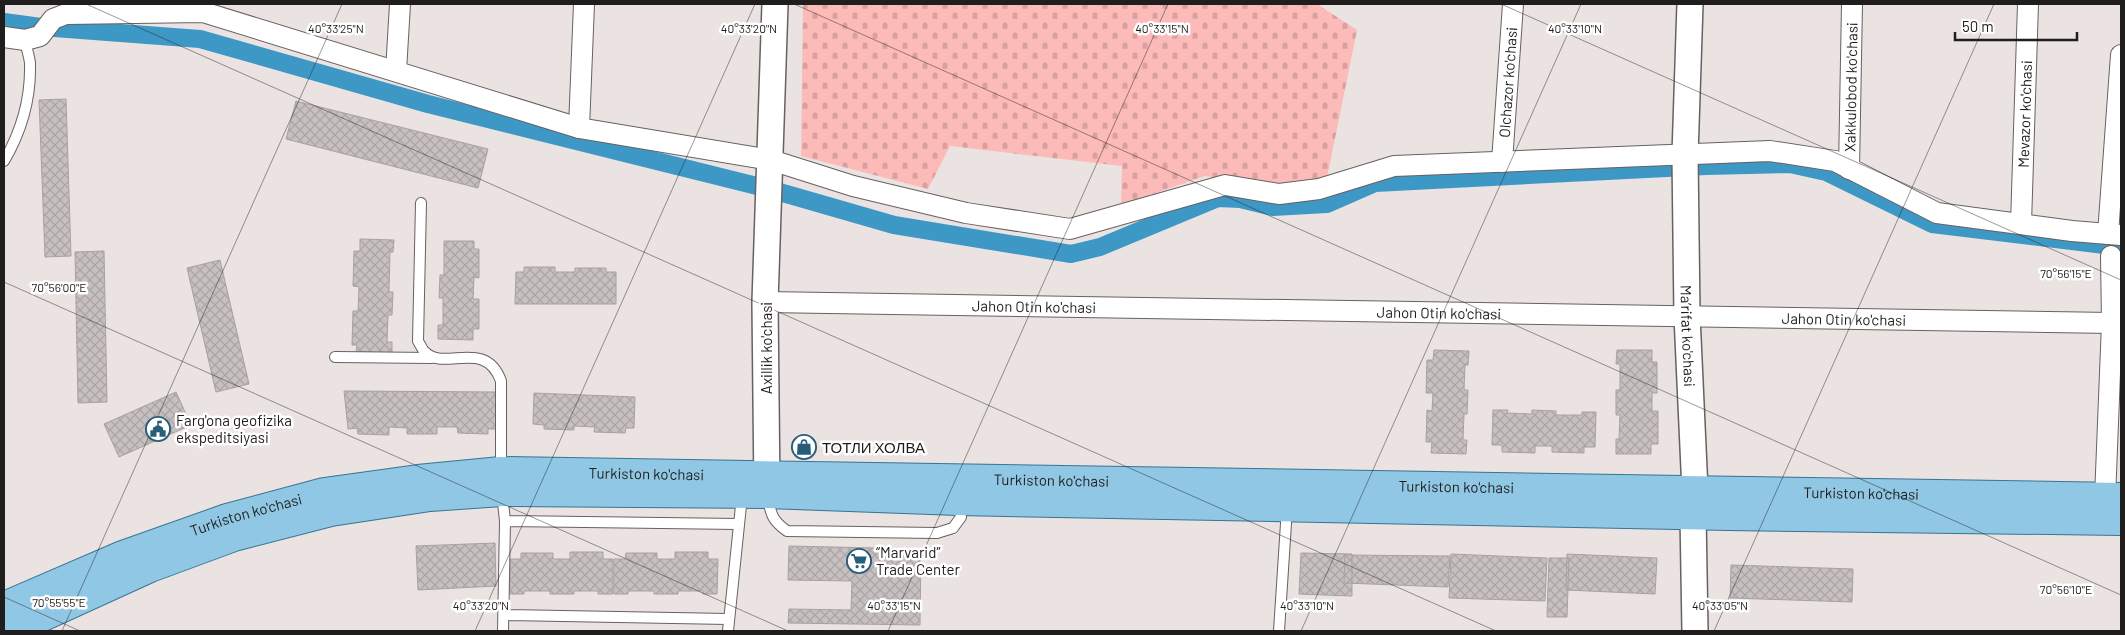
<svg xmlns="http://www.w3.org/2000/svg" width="2125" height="635" font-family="Barlow,sans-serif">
<defs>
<pattern id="cemetery-stones" width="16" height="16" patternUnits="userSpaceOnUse" patternTransform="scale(1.25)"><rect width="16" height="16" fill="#fcbbb8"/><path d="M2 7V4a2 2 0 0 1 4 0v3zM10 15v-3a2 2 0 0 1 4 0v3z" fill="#d8a09e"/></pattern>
<pattern id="building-cross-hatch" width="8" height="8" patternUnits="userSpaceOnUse" patternTransform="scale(1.25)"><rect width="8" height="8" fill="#c8c0c0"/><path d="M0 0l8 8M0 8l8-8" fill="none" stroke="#aca5a5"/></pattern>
</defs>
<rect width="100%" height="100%" fill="#eae3e2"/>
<path fill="url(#cemetery-stones)" d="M803,4H1317L1357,30L1327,178L1272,187L1205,176L1121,205L1122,166L950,146L928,189L801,156Z"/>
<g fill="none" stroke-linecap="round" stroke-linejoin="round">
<path stroke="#3e98c5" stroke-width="18" d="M4,22L41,27L200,39L428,104L769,189L894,225L1071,254L1100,247L1218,198L1240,199L1273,207L1327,204L1375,183L1706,166L1790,164L1826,172L1932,224L2121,247"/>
</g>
<path fill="url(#building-cross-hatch)" stroke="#a8a1a1" d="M66,99L71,256L45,257L39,100Z
M296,101L488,149L478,188L286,139Z
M360,239L394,240L393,252H390L389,292H393L392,315H388L387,342H392V357L356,356L357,345H352L353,311H358L359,287L353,286L354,251H360Z
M444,241H474V249H479V278L474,277L473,299H479V329H473V340L438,339V325H443V298H439L440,275H444Z
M104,251L107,402L78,403L75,252Z
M220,260L249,384L216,392L187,268Z
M524,267H555V272H575V268H606V272H616V304H515L516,272H524Z
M1434,350L1469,351L1468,365H1465L1464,390H1468L1467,414H1464L1463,440H1467L1466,454L1431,453L1432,442H1426L1427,410L1432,411L1433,393H1426L1427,360H1433Z
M1617,350H1652V362H1657V393H1652V411H1658V444H1651V454H1616V439H1619L1620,415H1616V390H1620V364H1616Z
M344,391L498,392V429H488V434L458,433L457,427H437V434H407V428L389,427V435L358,434L357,428L348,429Z
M176,392L191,425L119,457L104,424Z
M534,393L635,397L634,428H626L625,433L594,432L595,427L574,426V430L544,429V425L533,424Z
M1493,410H1508L1507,413L1532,414V410L1556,411V415H1582V412H1596L1595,447H1584V453L1552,452V446H1535V453L1502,452V445H1492Z
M495,543L496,586L418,590L416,546Z
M789,546L921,549L920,625L788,623L789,609L851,610L852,581L788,580Z
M570,552H603V559H613V594H598V591H574V594H550V591H524V594H510V559H521V553H553V559H570Z
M675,552H708V559H718L717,594H703V591H678V594H654V591H628V594H614V559H625L626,553H657V559H675Z
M1301,553L1352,554V596L1299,594Z
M1451,554L1547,558L1545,601L1449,598Z
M1567,554L1657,558L1655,594L1566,590Z
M1345,555L1450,556L1448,587L1344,583Z
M1549,558H1569L1567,617H1547Z
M1731,565L1853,569L1852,602L1730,598Z"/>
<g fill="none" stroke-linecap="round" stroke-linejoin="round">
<defs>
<path id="service" d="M4,161C21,132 31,98 30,63C29,55 26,47 25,40
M421,203L418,341C420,344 422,349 424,351C443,373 485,337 501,381V470
M335,357L432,358
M502,493L505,521L503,631
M767,495C771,513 771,520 787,531L937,533L953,528L961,517L958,503
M505,521L738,524
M504,615L728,619
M728,631L742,496
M1279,631L1287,508"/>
<g id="minor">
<path d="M4,37L25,40L40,36L53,19L66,14L203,12L579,128L771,160L853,186L966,213L1070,229L1225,185L1279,194L1319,189L1394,166L1770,151L1835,161L1937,213L2072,231L2121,235"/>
<path d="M396,71L400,4"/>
<path d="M579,128L584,4"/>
<path id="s1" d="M1502,162L1513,4"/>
<path id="s2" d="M1849,169L1852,4"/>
<path id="s3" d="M2021,224L2028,4"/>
<path d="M2108,234L2121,55"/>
<path id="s4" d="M765,302L2112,323"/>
<path d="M2105,498L2112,323L2111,256"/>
</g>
<g id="tertiary">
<path id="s5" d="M1690,4L1685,155L1687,316L1695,491L1693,515L1695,631"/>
<path d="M767,494L765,302L775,4"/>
</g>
<g id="primary">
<path id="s6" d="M4,606L120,556L227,518L324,492L418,479L501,471L2121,497"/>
<path d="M12,631L150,568L234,537L331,512L430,497L502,492L767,494L958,501L1728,516L2121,521"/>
</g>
</defs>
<use href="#service" stroke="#686161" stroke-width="12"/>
<use href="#minor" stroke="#686161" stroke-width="22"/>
<use href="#tertiary" stroke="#686161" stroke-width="28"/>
<use href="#primary" stroke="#387493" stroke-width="30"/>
<use href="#service" stroke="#fff" stroke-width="10"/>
<use href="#minor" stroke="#fff" stroke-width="20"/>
<use href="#tertiary" stroke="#fff" stroke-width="25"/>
<use href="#primary" stroke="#8fc7e4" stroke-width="28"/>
</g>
<path fill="none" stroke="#201e1d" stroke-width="1" stroke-opacity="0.45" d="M86,4L1496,631M794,4L2121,595M1501,4L2121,280M4,282L788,631M4,597L80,631M62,631L342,4M475,631L755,4M888,631L1168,4M1301,631L1581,4M1714,631L1994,4"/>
<defs>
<symbol id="civic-ring" viewBox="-11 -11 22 22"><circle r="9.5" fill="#fff" stroke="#275d78" stroke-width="1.5"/><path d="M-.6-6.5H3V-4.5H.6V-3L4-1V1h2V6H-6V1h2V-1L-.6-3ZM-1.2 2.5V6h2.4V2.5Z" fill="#275d78"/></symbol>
<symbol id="shop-ring" viewBox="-11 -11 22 22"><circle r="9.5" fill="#fff" stroke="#275d78" stroke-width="1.5"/><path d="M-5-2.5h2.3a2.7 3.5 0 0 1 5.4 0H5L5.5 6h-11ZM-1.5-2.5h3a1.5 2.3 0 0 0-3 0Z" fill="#275d78"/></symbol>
<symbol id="supermarket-ring" viewBox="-11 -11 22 22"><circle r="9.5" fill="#fff" stroke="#275d78" stroke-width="1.5"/><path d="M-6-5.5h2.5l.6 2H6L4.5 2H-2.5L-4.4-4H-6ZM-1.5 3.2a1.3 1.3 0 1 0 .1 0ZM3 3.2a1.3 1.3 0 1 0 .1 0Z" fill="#275d78"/></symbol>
</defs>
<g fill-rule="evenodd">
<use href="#civic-ring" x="144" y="415" width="28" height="28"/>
<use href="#shop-ring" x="790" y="433" width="28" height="28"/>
<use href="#supermarket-ring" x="845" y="547" width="28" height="28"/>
</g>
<g text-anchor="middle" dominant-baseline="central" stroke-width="5" stroke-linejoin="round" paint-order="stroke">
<g font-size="15" fill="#201e1d" stroke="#fff">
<text stroke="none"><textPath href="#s1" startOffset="80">Olchazor ko'chasi</textPath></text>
<text stroke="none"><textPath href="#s2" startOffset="82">Xakkulobod ko'chasi</textPath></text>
<text stroke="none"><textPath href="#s3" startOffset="110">Mevazor ko'chasi</textPath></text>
<text stroke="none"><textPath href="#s4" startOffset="269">Jahon Otin ko'chasi</textPath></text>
<text stroke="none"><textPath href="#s4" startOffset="674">Jahon Otin ko'chasi</textPath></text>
<text stroke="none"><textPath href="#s4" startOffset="1079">Jahon Otin ko'chasi</textPath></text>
<text stroke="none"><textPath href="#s5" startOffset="332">Ma’rifat ko'chasi</textPath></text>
<text transform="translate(766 348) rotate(-90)">Axillik ko'chasi</text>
<text stroke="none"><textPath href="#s6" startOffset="664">Turkiston ko'chasi</textPath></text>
<text stroke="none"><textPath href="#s6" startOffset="1069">Turkiston ko'chasi</textPath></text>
<text stroke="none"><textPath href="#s6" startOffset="1474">Turkiston ko'chasi</textPath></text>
<text stroke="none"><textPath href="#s6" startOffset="1879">Turkiston ko'chasi</textPath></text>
<text stroke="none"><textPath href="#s6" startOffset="259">Turkiston ko'chasi</textPath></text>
</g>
<g font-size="15" fill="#201e1d" stroke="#fff" text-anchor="start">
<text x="176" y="420">Farg'ona geofizika<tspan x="176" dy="17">ekspeditsiyasi</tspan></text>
<text x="822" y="447">ТОТЛИ ХОЛВА</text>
<text x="876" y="552">“Marvarid”<tspan x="876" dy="17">Trade Center</tspan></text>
</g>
</g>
<g font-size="12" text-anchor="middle" fill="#201e1d" stroke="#fff" stroke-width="5" stroke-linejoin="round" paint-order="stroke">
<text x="336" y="33">40°33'25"N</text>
<text x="749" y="33">40°33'20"N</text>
<text x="1575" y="33">40°33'10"N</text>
<text x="1162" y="33">40°33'15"N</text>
<text x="2066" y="278">70°56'15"E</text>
<text x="59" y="292">70°56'00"E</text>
<text x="2066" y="594">70°56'10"E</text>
<text x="59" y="607">70°55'55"E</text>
<text x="481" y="610">40°33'20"N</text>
<text x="894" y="610">40°33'15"N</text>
<text x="1307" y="610">40°33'10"N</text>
<text x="1720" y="610">40°33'05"N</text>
</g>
<rect width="2125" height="635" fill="none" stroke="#201e1d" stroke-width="10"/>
<path d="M1955 32v8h122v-8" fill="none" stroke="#201e1d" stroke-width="2.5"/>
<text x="1962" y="32" font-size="15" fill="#201e1d" stroke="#ffffff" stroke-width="4" paint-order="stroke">50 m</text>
</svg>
